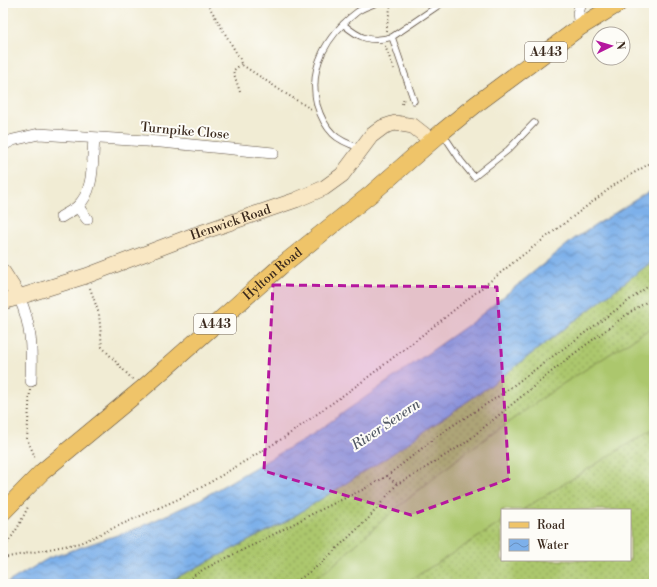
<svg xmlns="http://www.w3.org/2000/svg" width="657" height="587" font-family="'Libre Bodoni',serif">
<defs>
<pattern id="grass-dots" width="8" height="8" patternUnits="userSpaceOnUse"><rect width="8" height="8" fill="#acc76d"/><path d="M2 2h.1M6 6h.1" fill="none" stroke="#8da259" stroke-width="1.8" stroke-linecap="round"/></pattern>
<pattern id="water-waves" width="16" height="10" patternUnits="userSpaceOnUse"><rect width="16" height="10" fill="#7db0ea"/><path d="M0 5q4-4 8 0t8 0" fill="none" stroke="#688fbd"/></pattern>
</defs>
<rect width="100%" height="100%" fill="#fdfcf7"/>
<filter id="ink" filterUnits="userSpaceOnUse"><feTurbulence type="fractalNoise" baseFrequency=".025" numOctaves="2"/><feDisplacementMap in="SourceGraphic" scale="8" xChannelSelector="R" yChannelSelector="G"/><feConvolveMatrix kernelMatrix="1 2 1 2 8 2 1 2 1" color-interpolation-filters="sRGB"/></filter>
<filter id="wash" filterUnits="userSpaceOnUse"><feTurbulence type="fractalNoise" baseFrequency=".012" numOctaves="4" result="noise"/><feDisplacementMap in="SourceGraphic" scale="16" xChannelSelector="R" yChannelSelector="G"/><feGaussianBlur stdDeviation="0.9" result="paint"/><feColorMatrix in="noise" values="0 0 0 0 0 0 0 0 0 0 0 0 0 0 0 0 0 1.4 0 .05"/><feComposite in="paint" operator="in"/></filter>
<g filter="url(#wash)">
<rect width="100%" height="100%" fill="#f1ecd4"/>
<path fill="url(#grass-dots)" stroke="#747846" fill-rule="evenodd" d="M654,260V584H164L285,522L389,456L491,385ZM502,510H630V560H502Z"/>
<path fill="#acc76d" stroke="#747846" d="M654,326V428L522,510H502V522L404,584H308L331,567L392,512L461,456L558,387Z"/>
<path fill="url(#water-waves)" stroke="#5c6d84" d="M654,188V260L491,385L389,456L285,522L164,584H5L49,558L138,528L197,501L313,434L471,323L574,239Z"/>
</g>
<g filter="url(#ink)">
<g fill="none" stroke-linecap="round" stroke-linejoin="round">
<defs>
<path id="lane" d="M343,24C359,38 370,43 392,37L442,3
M392,37L414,101
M443,134L461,161L474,177L508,150L534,123
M360,148C351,145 340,141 333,134C325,126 320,115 317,105C308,67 327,35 357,12C362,8 370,6 376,3"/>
<path id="street" d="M580,27L578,13L581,3
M3,145L13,140L39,134L161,142L273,153
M78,207L87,219
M61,217C66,214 72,211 77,207C95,191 92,161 94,138
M19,297C32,325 32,351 31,381"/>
<g id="secondary">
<path d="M3,272L19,297"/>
<path id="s1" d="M3,302L86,276L194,235L296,200L324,188L342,175L371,136L383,127L395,123L413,126L432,141"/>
</g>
<g id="primary">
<path id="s2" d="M3,512L42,472L142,389L281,266L371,194L442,132L475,105L580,27L619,3"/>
</g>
</defs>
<use href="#lane" stroke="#564739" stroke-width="7"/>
<use href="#street" stroke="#564739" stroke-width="12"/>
<use href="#secondary" stroke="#564739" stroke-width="16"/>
<use href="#primary" stroke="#564739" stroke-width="18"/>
<path stroke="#564739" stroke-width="2" stroke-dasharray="1 3" stroke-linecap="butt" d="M207,3L240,59L241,64L283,92L311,109
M386,31L391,3
M385,46L394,69
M240,92L233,71L241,64
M402,104L404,98
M90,288L99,314L102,347L133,380
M30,390L27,439L36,459
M387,476L444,431L499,396L654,282
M3,550L18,527L28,507
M3,558L80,543L183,497L204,486L285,437L363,381L443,319L519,258L617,183L654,161
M181,584L204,569L259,542L312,514L366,488L387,476L397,484
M293,584L319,565L368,519L397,484L414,475L465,443L567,359L626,315L654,297"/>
<use href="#lane" stroke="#fff" stroke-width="5.5"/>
<use href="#street" stroke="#fff" stroke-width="11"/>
<use href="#secondary" stroke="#f9e7c3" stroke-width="15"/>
<use href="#primary" stroke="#efc469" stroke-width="17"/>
</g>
</g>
<path fill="#b5179e" fill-opacity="0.2" stroke="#b5179e" stroke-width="3" stroke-dasharray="8 5" stroke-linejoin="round" d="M273,285L497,287L509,479L411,515L264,471Z"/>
<g text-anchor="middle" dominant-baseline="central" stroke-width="4" stroke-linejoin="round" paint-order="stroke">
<g fill="#fdfcf7" stroke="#75695f" stroke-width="1">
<rect x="525" y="42" width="42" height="20" rx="3"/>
<rect x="194" y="314" width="42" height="20" rx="3"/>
</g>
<g font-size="12" font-weight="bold" fill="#3b2a1e">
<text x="546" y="52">A443</text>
<text x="215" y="324">A443</text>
</g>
<g font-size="13" fill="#3b2a1e" stroke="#fdfcf7">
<text transform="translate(185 131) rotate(5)">Turnpike Close</text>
<text stroke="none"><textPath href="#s1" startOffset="241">Henwick Road</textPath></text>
<text stroke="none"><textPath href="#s2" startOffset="360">Hylton Road</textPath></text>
</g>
<g font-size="14" font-style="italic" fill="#525965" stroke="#fdfcf7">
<text transform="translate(386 425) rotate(-34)">River Severn</text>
</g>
</g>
<rect width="657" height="587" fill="none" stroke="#fdfcf7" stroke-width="16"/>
<rect x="501" y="509" width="130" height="52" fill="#fdfcf7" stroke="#afa8a0"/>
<rect x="509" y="522" width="20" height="6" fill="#efc469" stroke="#afa8a0"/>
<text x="537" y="529" font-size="12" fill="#3b2a1e">Road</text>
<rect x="509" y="539" width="20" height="12" fill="url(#water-waves)" stroke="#afa8a0"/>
<text x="537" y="549" font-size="12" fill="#3b2a1e">Water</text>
<g transform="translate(611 46) rotate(85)"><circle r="19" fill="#fdfcf7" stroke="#afa8a0"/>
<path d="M0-3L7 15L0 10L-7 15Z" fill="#b5179e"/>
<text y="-6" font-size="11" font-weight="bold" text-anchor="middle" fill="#3b2a1e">N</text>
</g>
</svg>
